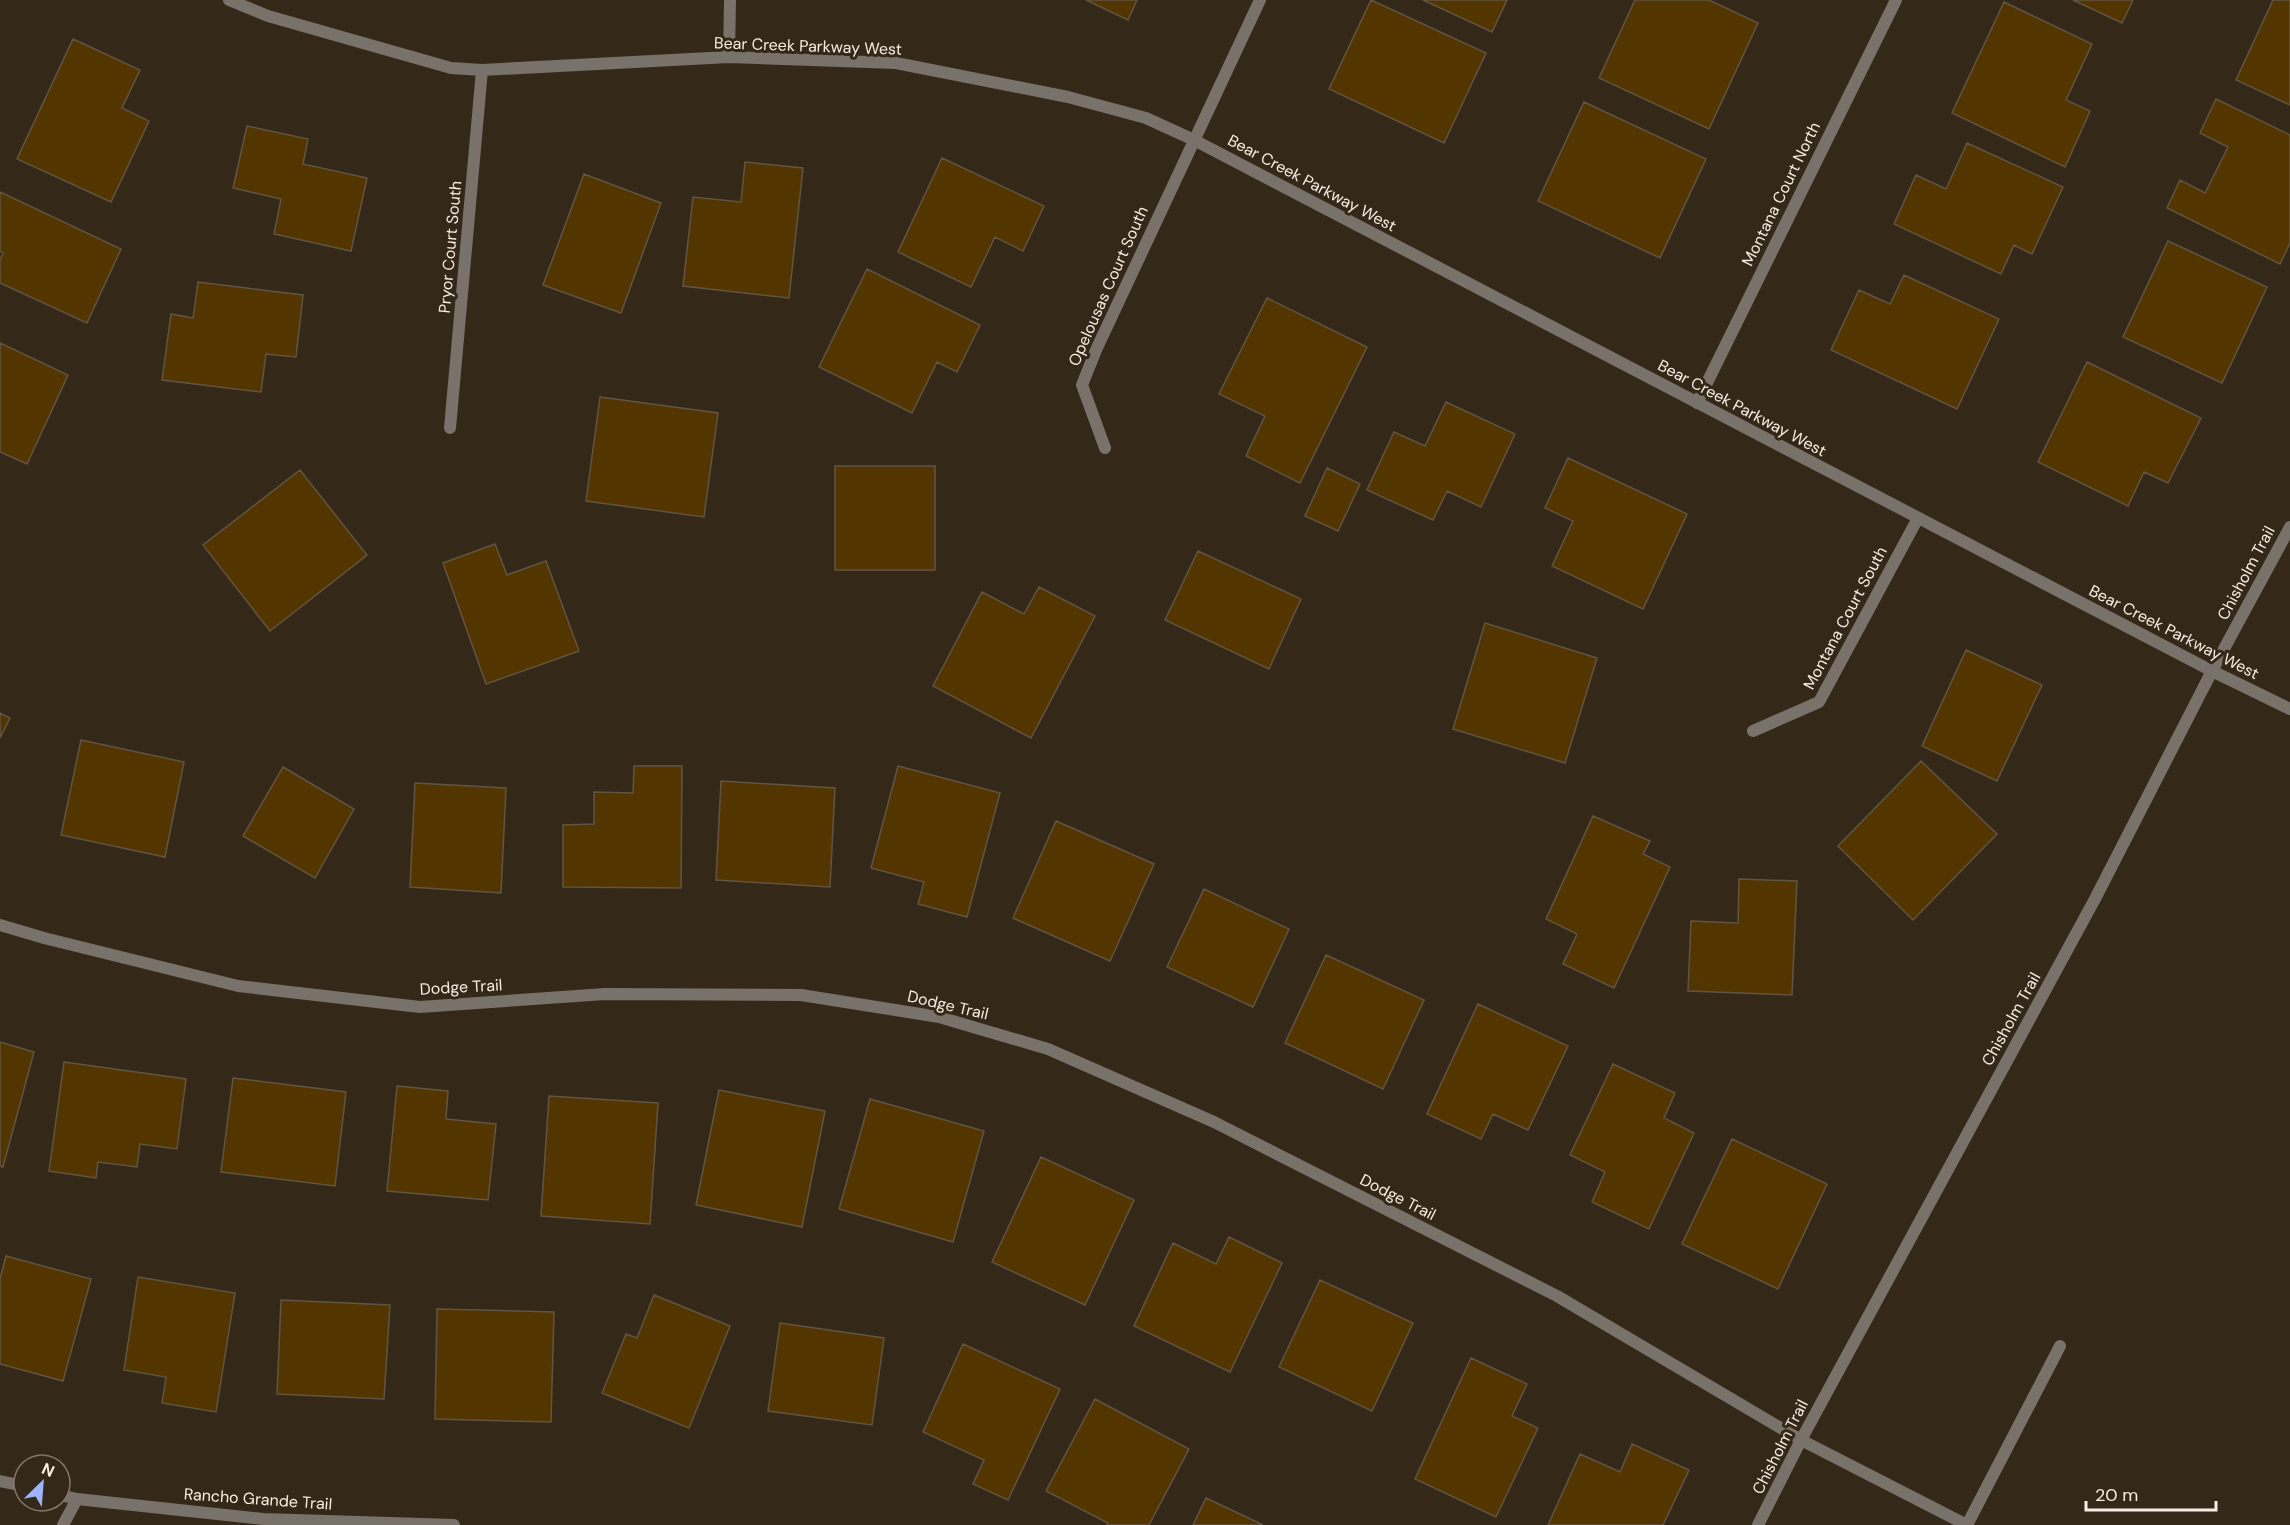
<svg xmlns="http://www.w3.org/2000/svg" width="2290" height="1525" font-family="'DM Sans',sans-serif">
<rect width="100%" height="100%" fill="#342818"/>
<path fill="#533500" stroke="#615443" stroke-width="1.5" d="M1086,0H1137L1128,20Z
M1371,0L1486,53L1444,143L1329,89Z
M1423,0H1507L1492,32Z
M1635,0H1709L1758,23L1709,129L1599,78Z
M2073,0H2133L2122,23Z
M2273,0H2290V105L2236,80Z
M2004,2L2092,44L2066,100L2090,111L2065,167L1952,113Z
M73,39L140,70L122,108L149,121L111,202L17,159Z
M2216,99L2290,135V243L2280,264L2167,208L2180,180L2205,193L2228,147L2200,133Z
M1584,102L1706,159L1660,258L1538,201Z
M247,126L308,139L303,164L367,178L351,251L274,234L281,199L233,188Z
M1967,143L2063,187L2032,254L2014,245L2001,274L1894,224L1916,175L1946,189Z
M942,158L1044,206L1023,251L995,237L971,287L898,252Z
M745,162L803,168L789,298L683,286L693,197L741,202Z
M584,174L661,203L621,313L543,285Z
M0,192L121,249L87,323L0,283V260L3,253L0,251Z
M2168,241L2267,287L2222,383L2123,337Z
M867,269L980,325L957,372L937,362L912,413L819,367Z
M1904,275L1999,319L1957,409L1831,350L1859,290L1890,304Z
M198,282L303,295L296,357L266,354L261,392L162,380L171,314L193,318Z
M1267,298L1367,347L1300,483L1246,456L1265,416L1219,394Z
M0,343L68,375L27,464L0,452Z
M2087,362L2201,418L2168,483L2144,472L2128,506L2038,462Z
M600,397L718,413L704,517L586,501Z
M1446,402L1515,434L1481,507L1447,491L1433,520L1367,490L1394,432L1425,446Z
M1568,458L1687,514L1643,609L1552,566L1573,521L1545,508Z
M835,466H935V570H835Z
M1327,468L1360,484L1338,531L1305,516Z
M300,470L367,555L270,631L203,545Z
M495,544L507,575L546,561L579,651L486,684L443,563Z
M1198,551L1301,599L1269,669L1165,620Z
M1039,587L1095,616L1031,738L933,686L982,592L1024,614Z
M1485,623L1597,658L1565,763L1453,729Z
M1966,650L2042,685L1997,781L1922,746Z
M0,713L10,718L0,738Z
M81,740L184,762L165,857L61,835Z
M1921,761L1997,834L1913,920L1838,846Z
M634,766H682L681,888L563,887V825L594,824V792L633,793Z
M898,766L1000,793L967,917L918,904L924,882L871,868Z
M283,767L354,809L315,878L243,836Z
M721,781L835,788L830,887L716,880Z
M415,783L506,788L501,893L410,887Z
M1593,816L1650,841L1643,854L1670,867L1614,988L1563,964L1577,934L1546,919Z
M1056,821L1154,864L1110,961L1013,918Z
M1739,879L1797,881L1792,995L1688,991L1691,921L1738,923Z
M1204,889L1289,929L1253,1007L1167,967Z
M1326,955L1424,1000L1383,1089L1285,1043Z
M1478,1004L1568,1046L1528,1130L1493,1114L1481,1139L1427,1114Z
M0,1042L34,1052L3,1167L0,1166Z
M64,1062L186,1079L177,1149L140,1144L137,1167L98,1162L96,1178L49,1171Z
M1613,1064L1675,1093L1664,1118L1694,1133L1649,1229L1592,1202L1605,1172L1570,1155Z
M233,1078L346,1092L335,1186L221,1172Z
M397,1086L448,1091L446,1119L496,1124L488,1200L387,1191Z
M719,1090L825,1111L802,1227L696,1205Z
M549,1096L658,1103L650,1224L541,1216Z
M870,1099L984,1131L953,1242L839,1209Z
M1732,1139L1827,1184L1778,1289L1682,1244Z
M1041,1157L1134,1200L1085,1305L992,1262Z
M1229,1237L1282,1263L1230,1372L1134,1326L1173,1243L1216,1264Z
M6,1256L91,1279L63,1381L0,1364V1279Z
M138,1277L235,1293L216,1412L162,1403L166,1377L124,1370Z
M1320,1280L1413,1323L1372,1411L1279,1367Z
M654,1295L730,1326L689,1428L602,1393L626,1334L637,1338Z
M281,1300L390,1305L384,1399L277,1394Z
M437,1309L554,1312L551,1422L435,1419Z
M780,1323L884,1338L872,1425L768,1411Z
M963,1344L1060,1389L1008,1500L973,1484L984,1460L923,1432Z
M1471,1358L1527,1384L1512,1416L1538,1428L1496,1517L1415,1479Z
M1095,1399L1189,1449L1149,1525H1107L1108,1523L1046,1491Z
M1632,1444L1689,1470L1663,1525H1548L1580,1454L1620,1472Z
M1206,1498L1263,1525H1193Z"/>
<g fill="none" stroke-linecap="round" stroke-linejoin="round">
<path stroke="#78726a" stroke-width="12" d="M1801,1440L1967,1525
M1967,1525L2060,1346"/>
<path stroke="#78726a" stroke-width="12" d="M229,0L268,16L451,68L482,70L729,57L896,63L1068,97L1146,118L1194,140L2212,671L2290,709
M729,57L730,0
M1697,403L1896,0
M450,428L482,70
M1105,448L1082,385L1096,350L1260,0
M1753,731L1819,702L1918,518
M0,925L44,938L238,986L420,1007L605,994L801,995L939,1017L1048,1049L1214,1122L1557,1296L1801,1440
M0,1481L24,1486
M60,1495L77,1499L263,1519L454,1525
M63,1525L77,1499
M1758,1525L1801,1440L2096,897L2212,671L2290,527"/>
</g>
<g text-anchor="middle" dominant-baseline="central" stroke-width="6" stroke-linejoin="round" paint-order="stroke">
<g font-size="16" fill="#f6eee4" stroke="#342818">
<text transform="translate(808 46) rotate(2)">Bear Creek Parkway West</text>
<text transform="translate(1312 183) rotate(28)">Bear Creek Parkway West</text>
<text transform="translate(1781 194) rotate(-64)">Montana Court North</text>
<text transform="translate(450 247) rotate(-85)">Pryor Court South</text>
<text transform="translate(1108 286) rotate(-66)">Opelousas Court South</text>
<text transform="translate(1742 408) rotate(28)">Bear Creek Parkway West</text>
<text transform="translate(2246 573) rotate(-62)">Chisholm Trail</text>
<text transform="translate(1845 618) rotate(-62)">Montana Court South</text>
<text transform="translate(2174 632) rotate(27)">Bear Creek Parkway West</text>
<text transform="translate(461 987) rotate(-3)">Dodge Trail</text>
<text transform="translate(948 1005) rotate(13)">Dodge Trail</text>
<text transform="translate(2011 1019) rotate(-61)">Chisholm Trail</text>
<text transform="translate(1398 1197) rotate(27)">Dodge Trail</text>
<text transform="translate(1780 1447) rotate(-63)">Chisholm Trail</text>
<text transform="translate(258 1499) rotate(4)">Rancho Grande Trail</text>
</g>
</g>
<g transform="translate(42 1483) rotate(25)"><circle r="28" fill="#342818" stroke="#82776a" stroke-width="1.5"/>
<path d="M0-4.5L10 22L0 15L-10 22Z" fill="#a0b3fd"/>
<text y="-9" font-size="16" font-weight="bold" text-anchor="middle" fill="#f6eee4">N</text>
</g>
<path d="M2086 1501v9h130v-9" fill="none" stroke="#f6eee4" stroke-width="3"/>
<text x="2095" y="1501" font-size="18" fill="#f6eee4" stroke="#342818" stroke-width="4.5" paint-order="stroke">20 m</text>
</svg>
